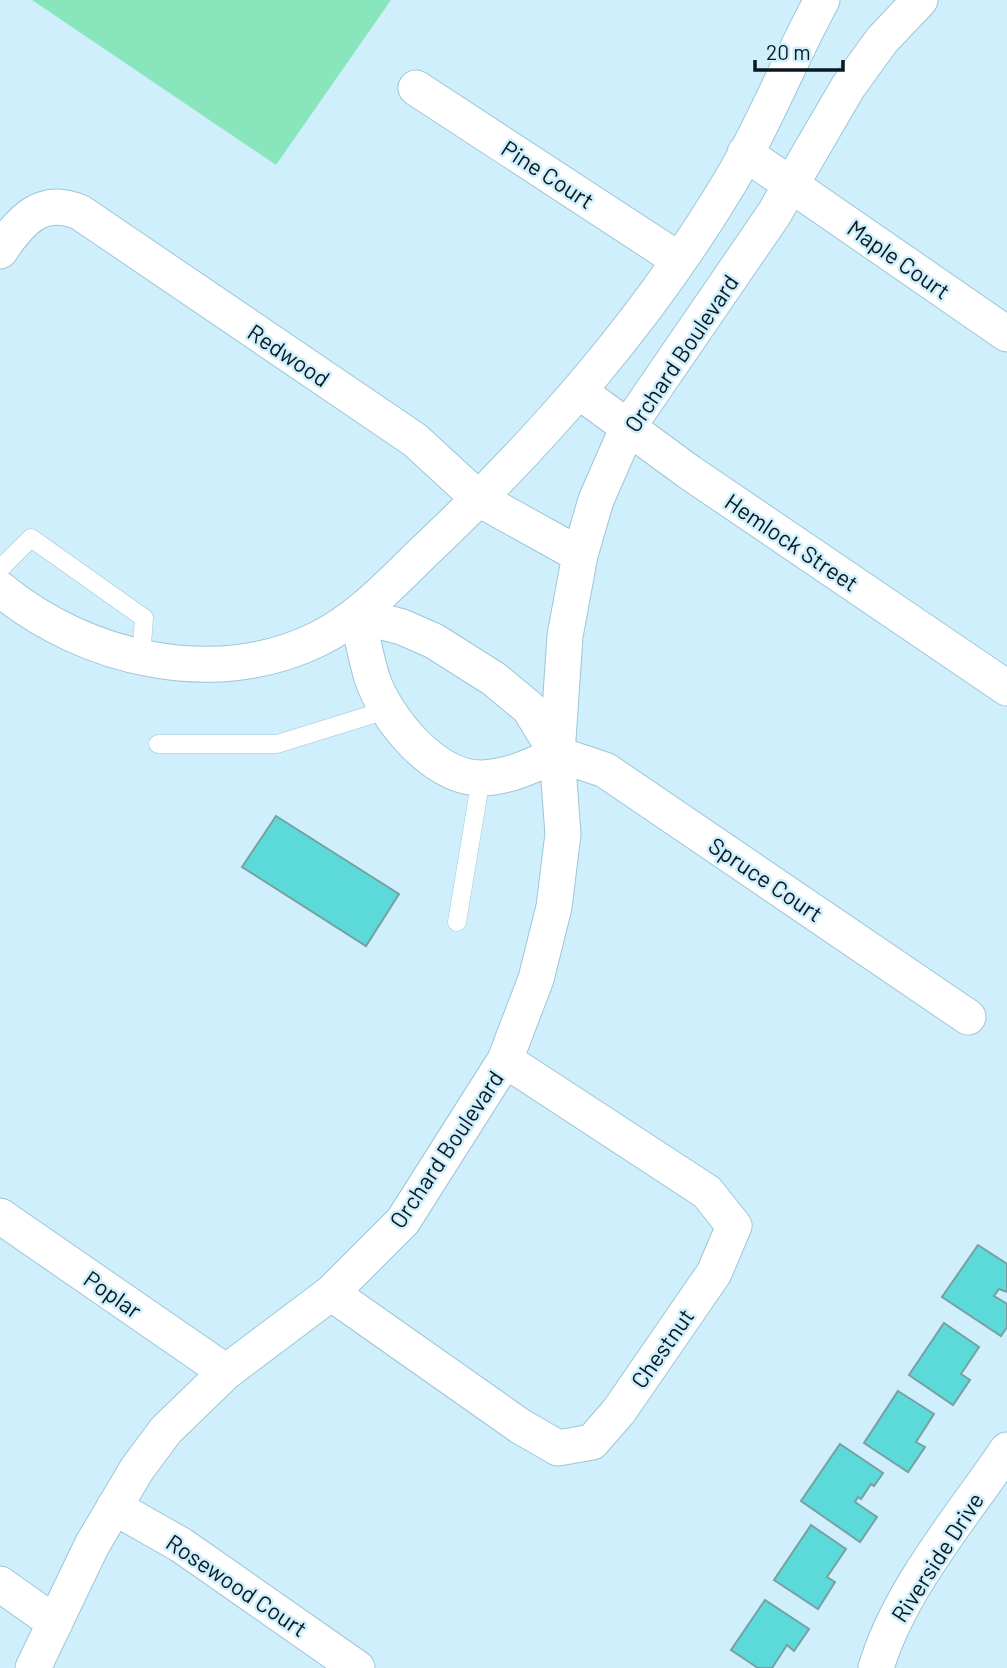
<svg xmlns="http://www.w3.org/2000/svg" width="1007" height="1668" font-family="Barlow,sans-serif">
<rect width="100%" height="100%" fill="#cfeffd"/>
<path fill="#89e6bc" d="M32,0H391L276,165Z"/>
<path fill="#5cdad9" stroke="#75a2a1" stroke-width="2" d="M276,816L399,894L366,946L242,867Z
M978,1245L1007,1264V1292L999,1289L994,1296L1007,1304V1327L1001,1336L942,1297Z
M944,1323L979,1347L961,1374L970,1380L953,1405L909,1375Z
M898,1391L934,1414L916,1442L925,1447L908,1472L864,1443Z
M840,1444L883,1473L874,1486L871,1484L861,1499L858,1497L855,1502L877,1517L860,1542L801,1501Z
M811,1525L846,1549L827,1577L835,1582L818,1609L774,1580Z
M765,1600L809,1629L794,1651L787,1645L772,1668H758L731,1650Z"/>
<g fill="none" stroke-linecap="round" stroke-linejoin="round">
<defs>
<path id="lane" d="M0,569L31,538L144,618L141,657
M158,744H277L390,709
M457,922L481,778"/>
<path id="street" d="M416,88L679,260
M745,153L1007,334
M0,251C20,221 42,195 81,213L415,440L479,499L580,555
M580,392L689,472L1007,688
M0,589C85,659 215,690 318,639C361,618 395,579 430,546C545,437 648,319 730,182C765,124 789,60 822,0
M357,615C362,636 366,658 372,678C386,719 434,778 481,778C507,778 534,765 557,754
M357,615L402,627L434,641L494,679L529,708L557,754
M557,754L605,770L968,1017
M0,1216L226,1372
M331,1293L520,1426L558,1448L592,1442L619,1411L714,1273L734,1226L707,1192L505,1060
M114,1507L181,1545L357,1668
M0,1584L55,1623
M33,1668L92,1545L137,1469L166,1430L226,1372L331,1293L403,1221L505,1060L536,979L554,907L563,834L557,754L565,636L580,555L596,500L628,427L774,214L848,87L882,40L920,0
M876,1668C899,1590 961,1518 1007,1450"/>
</defs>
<use href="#lane" stroke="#9dc6d6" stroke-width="19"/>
<use href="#street" stroke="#9dc6d6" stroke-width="37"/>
<use href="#lane" stroke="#fff" stroke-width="18"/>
<use href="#street" stroke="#fff" stroke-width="35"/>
</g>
<g text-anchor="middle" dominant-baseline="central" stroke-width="5" stroke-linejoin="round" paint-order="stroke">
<g font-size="23" fill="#09191f" stroke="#cfeffd">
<text transform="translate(548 174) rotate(33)">Pine Court</text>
<text transform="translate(899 259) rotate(35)">Maple Court</text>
<text transform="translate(681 353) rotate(-56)">Orchard Boulevard</text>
<text transform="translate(289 355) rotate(34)">Redwood</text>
<text transform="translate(792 542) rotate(34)">Hemlock Street</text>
<text transform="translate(766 879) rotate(34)">Spruce Court</text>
<text transform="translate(446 1149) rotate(-56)">Orchard Boulevard</text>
<text transform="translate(113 1294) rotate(35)">Poplar</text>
<text transform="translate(662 1348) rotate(-55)">Chestnut</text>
<text transform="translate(937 1557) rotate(-57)">Riverside Drive</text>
<text transform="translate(237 1585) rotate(34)">Rosewood Court</text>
</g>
</g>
<path d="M755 60v10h88v-10" fill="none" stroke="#09191f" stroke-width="3.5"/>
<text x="766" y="60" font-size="21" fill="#09191f" stroke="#cfeffd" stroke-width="5" paint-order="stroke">20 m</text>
</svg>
